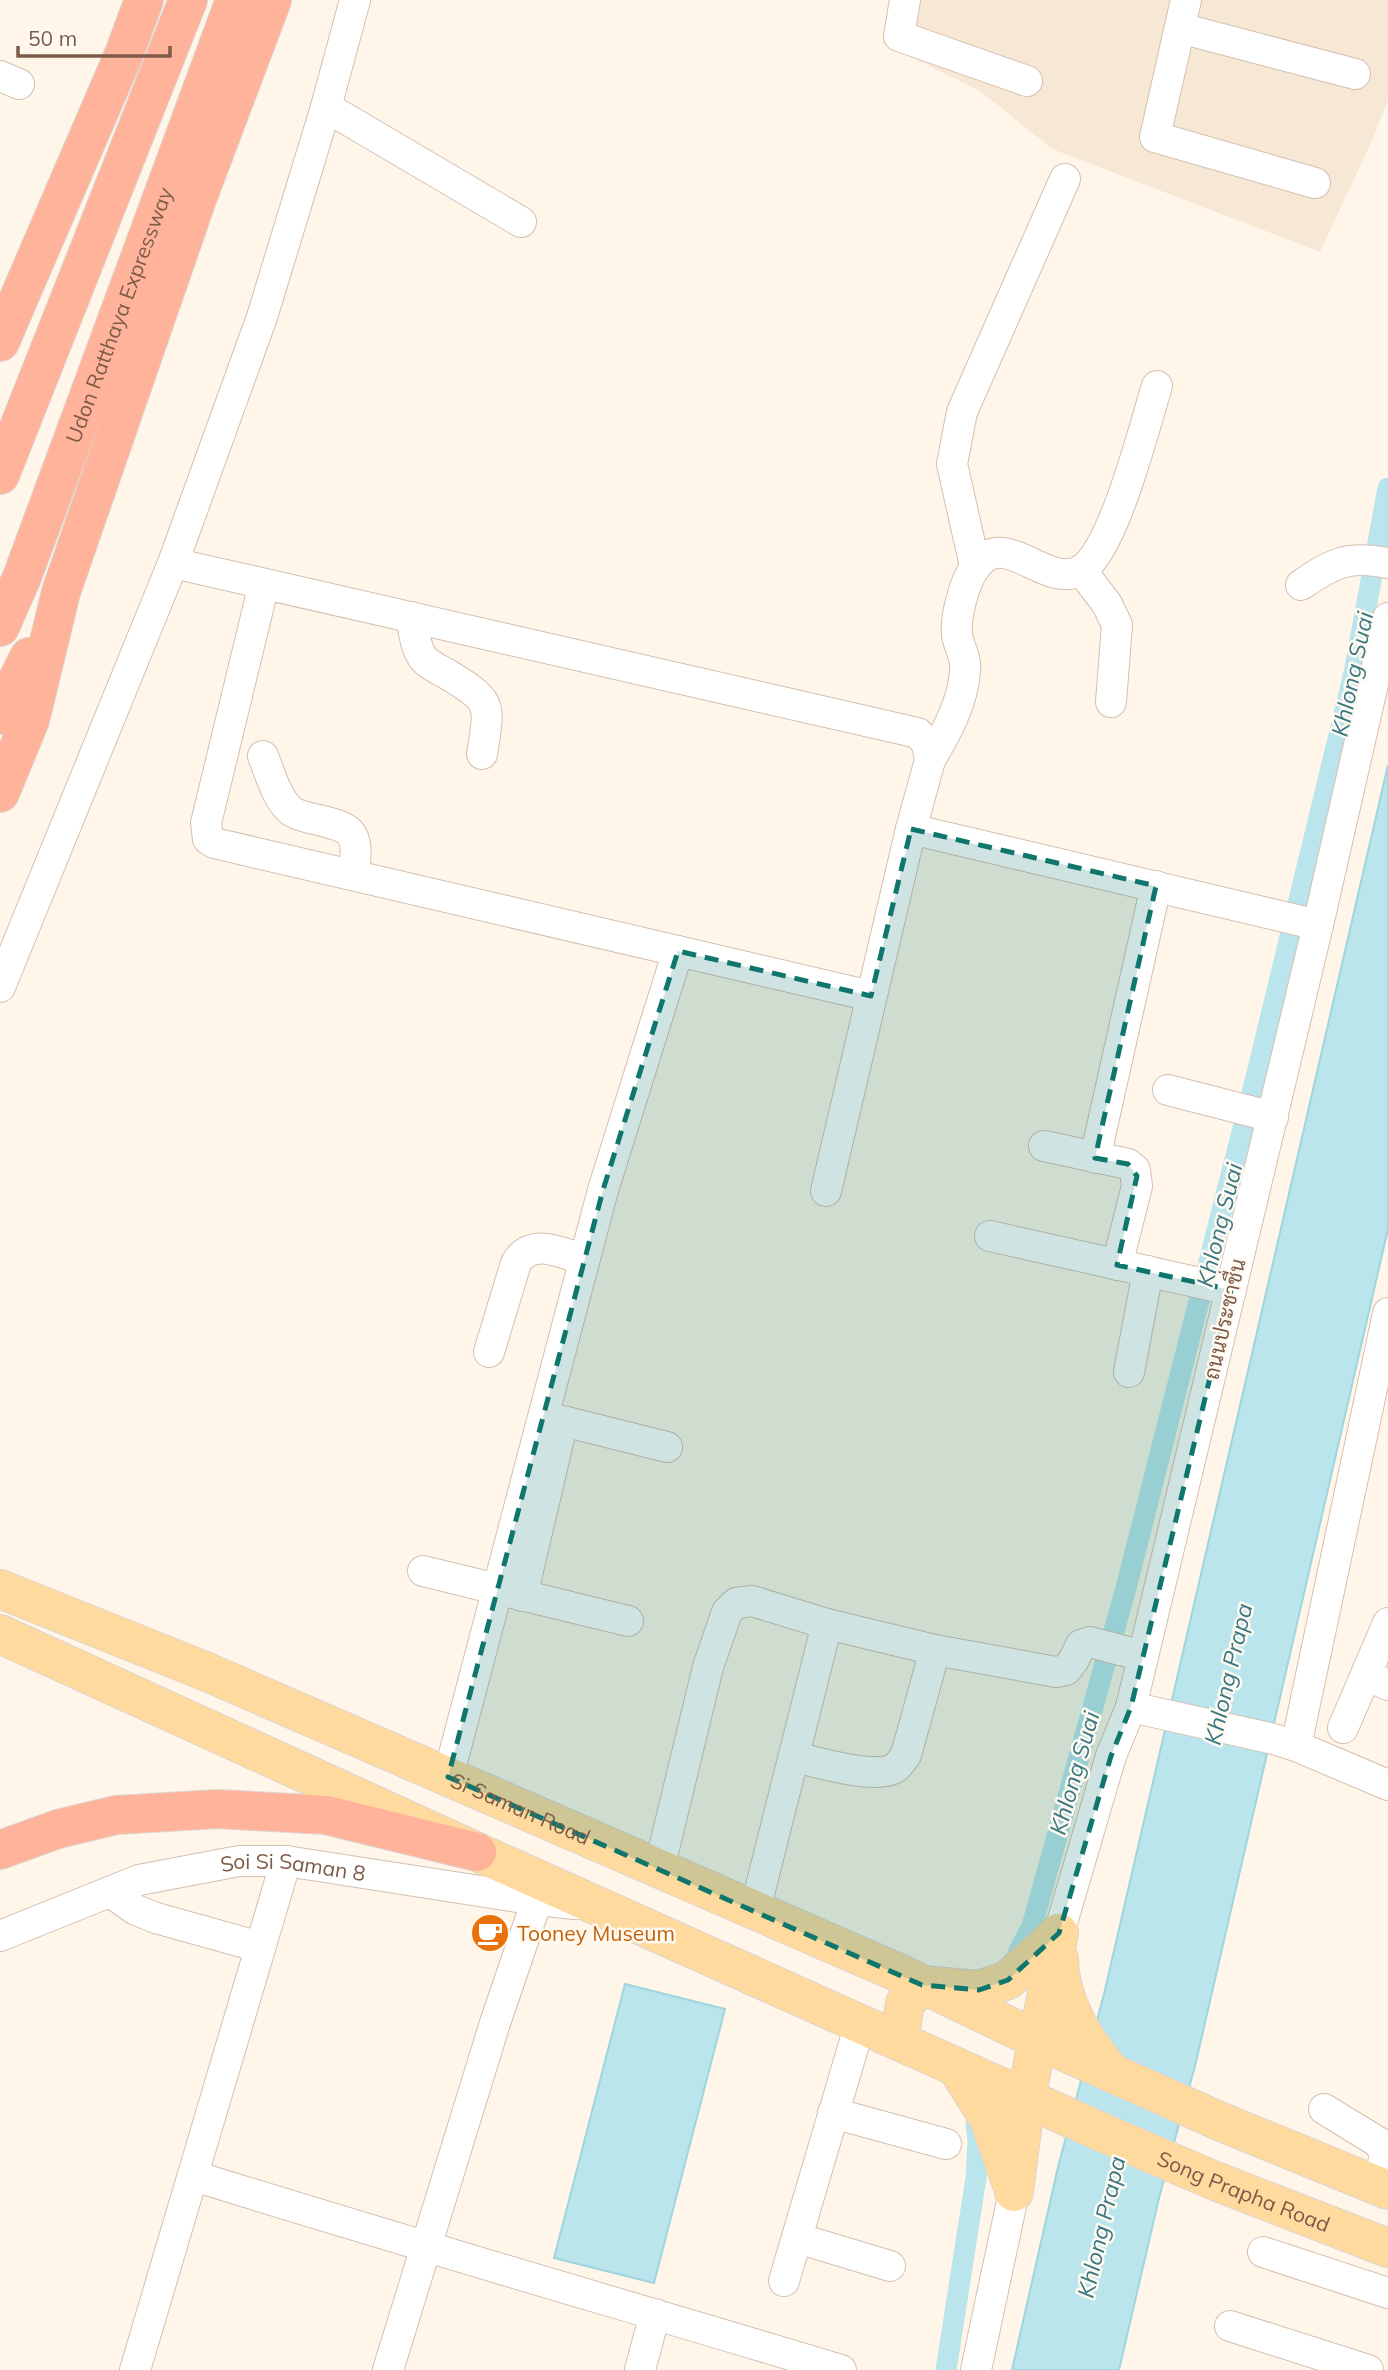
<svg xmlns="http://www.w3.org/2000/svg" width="1388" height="2370" font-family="Mulish,Sarabun,sans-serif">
<rect width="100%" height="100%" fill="#fff6e9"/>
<path fill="#f7e8d6" d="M890,0H1388V100L1370,145L1320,252L1052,149L980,91L882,43Z"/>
<path fill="#bae5ec" stroke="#9fd5df" stroke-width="2" d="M1388,765V1229L1195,2066L1159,2198L1119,2370H1012L1058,2167L1104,1994Z
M625,1984L725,2009L654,2283L554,2258Z"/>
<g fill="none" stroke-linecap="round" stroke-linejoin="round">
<path stroke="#bae5ec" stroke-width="21" d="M1018,1953L1032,1926L1126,1588L1257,1073L1354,673L1388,488
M946,2370L976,2178L978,2141L976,2124"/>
<defs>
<g id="minor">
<path d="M905,0L899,36L1027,81"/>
<path d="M1186,0L1155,137L1315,183"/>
<path d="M1180,28L1355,74"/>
<path d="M0,76L19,84"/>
<path d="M326,107L521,222"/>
<path d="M173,563L918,733L927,744L930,760L911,829L826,1191"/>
<path d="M975,566L952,464L962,412L1065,179"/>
<path d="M1081,570L1107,604L1117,625L1111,702"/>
<path d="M264,584L206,823L208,839L214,843L871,996"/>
<path d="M1301,585C1333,563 1348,555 1388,563"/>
<path d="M411,617C414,630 415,649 424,659C430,666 440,670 447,674C493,702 490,703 482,754"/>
<path d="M263,756C270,773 276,797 290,810C296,815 303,816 310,818C354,828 359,829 354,875"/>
<path d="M930,760C946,733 963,703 965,671C967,659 959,647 957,635C955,618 964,583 974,569C1003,524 1044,589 1080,571C1113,554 1145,424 1157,386"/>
<path d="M911,829L1318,925"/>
<path d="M0,987L173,563L262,317L326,107L355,0"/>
<path d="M1168,1090L1273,1117"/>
<path d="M1044,1146L1128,1164L1135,1170L1137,1186L1117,1265"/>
<path d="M1095,1158L1156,886"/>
<path d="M990,1236L1231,1290"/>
<path d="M489,1352L516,1263C532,1237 560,1253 584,1259"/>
<path d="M1129,1372L1148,1271"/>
<path d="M423,1571L628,1621"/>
<path d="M522,1596L563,1421L667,1447"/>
<path d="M1366,1675L1388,1685"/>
<path d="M1131,1707L1274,1739L1296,1746L1388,1785"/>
<path d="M1343,1728L1388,1623"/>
<path d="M1296,1746L1388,1313"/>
<path d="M795,1757C817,1762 875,1780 895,1768C899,1765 903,1759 906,1755L935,1650"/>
<path d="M448,1777L603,1190L678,951"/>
<path d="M659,1869L708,1667L727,1612L736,1603L752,1601L827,1624L935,1650L1056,1672L1066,1670L1073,1661L1081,1645L1090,1642L1143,1656"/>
<path d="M110,1892L136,1910L156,1918L260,1947"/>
<path d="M755,1910L827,1624"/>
<path d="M1059,1933L1111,1756L1131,1707L1318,925L1388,618"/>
<path id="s1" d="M0,1936L139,1880L239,1861H286L537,1900L575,1904"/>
<path d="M1324,2109L1378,2142L1385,2153L1379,2186"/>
<path d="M833,2113L946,2144"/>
<path d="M194,2176C409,2243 625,2305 841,2370"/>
<path d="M797,2238L890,2266"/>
<path d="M1263,2252L1388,2293"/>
<path d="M784,2281L860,2024"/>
<path d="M1230,2326L1368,2370"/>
<path d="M135,2370L286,1861"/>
<path d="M388,2370L495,2023L537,1900"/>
<path d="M640,2370L655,2314"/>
<path d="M976,2370L1014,2192"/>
</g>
<g id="major">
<path id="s2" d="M0,1589L207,1672L899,1973L1038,2040L1219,2121L1388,2190"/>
<path id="s3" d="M0,1634L477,1852L1108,2135L1215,2181L1388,2248"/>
<path d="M1059,1959C1060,2003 1083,2038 1110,2071"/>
<path d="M899,2041L905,2003L922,1985L979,1990L1008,1980L1059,1933"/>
<path d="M957,2068L989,2119L1011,2182"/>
<path d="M1014,2192L1026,2098L1059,1933"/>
</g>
<g id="highway">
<path d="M0,342L124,54L144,0"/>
<path d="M0,475L188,0"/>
<path id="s4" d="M0,627L22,577L235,0"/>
<path d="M0,715L29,657"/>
<path d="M0,793L30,720L61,592L197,199L272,0"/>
<path d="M0,1850L58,1829L116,1815L218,1809L326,1815L477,1852"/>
</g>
</defs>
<use href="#minor" stroke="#d5bfaf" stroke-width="32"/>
<use href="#major" stroke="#ddd4cf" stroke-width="40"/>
<use href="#highway" stroke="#ddd4cf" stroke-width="40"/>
<use href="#minor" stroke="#fff" stroke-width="30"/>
<use href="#major" stroke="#ffda9f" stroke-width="38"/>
<use href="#highway" stroke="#ffb39a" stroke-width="38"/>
</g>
<path fill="#0f766e" fill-opacity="0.2" stroke="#0f766e" stroke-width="5" stroke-dasharray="14 9" stroke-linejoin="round" d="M911,829L1156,886L1095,1158L1128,1164L1137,1176L1117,1265L1231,1290L1131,1707L1111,1756L1059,1933L1008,1980L979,1990L922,1985L448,1777L603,1190L678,951L871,996Z"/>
<defs>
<symbol id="cafe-disc" viewBox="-11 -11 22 22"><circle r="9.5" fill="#e8710a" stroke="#fffaf1"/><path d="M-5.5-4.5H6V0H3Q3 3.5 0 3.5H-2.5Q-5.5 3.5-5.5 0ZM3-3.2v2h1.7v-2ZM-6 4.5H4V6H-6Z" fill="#fff"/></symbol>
</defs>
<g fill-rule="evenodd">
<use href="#cafe-disc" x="468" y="1911" width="44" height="44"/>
</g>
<g text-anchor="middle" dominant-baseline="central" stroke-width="5" stroke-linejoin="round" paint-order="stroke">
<g font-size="21" fill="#7d5b48" stroke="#fffaf1">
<text stroke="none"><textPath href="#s4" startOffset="334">Udon Ratthaya Expressway</textPath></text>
<text transform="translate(1224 1319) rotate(-77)">ถนนประชาชื่น</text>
<text stroke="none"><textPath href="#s2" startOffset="565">Si Saman Road</textPath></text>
<text stroke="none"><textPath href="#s1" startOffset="306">Soi Si Saman 8</textPath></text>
<text stroke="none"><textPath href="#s3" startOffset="1363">Song Prapha Road</textPath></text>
</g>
<g font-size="21" fill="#c56008" stroke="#fffaf1" text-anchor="start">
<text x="517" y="1933">Tooney Museum</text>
</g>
<g font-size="23" font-style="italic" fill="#3a7884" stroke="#fffaf1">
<text transform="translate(1352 674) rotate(-78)">Khlong Suai</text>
<text transform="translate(1219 1225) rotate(-76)">Khlong Suai</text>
<text transform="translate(1228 1674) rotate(-77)">Khlong Prapa</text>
<text transform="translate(1074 1773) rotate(-74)">Khlong Suai</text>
<text transform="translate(1101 2227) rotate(-77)">Khlong Prapa</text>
</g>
</g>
<path d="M18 46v10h152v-10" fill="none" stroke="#7d5b48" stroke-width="3.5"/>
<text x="28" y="46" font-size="21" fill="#7d5b48" stroke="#fffaf1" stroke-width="5" paint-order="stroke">50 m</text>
</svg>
